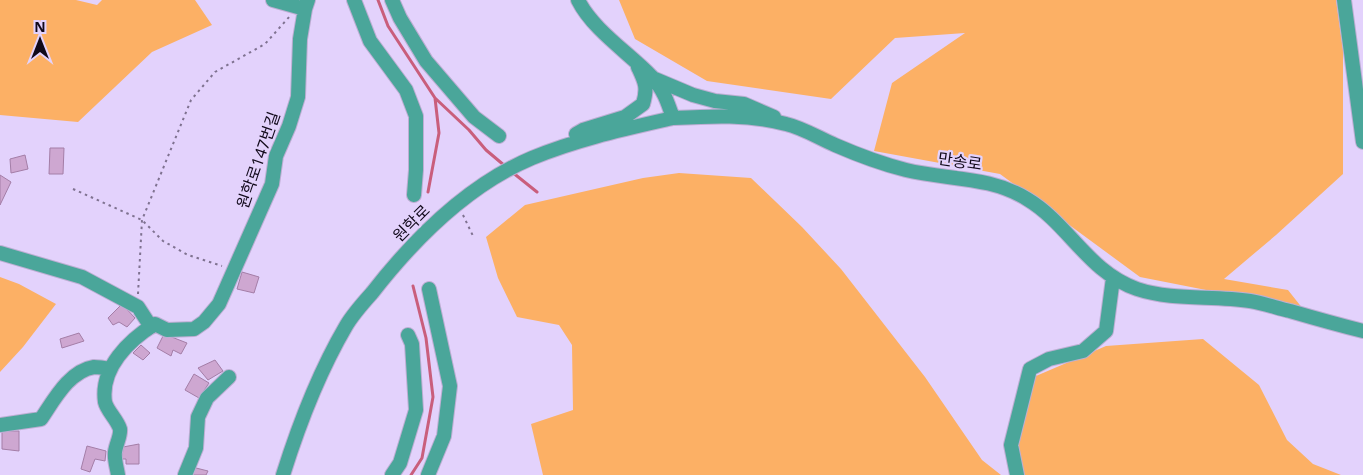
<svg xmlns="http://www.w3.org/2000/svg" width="1363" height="475" font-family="'Noto Sans','Noto Sans KR',sans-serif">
<rect width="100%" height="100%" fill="#e3d2fc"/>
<path fill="#fcb065" d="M0,0H76L97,5L102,0H195L212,25L152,52L78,122L0,115Z
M619,0H1336L1343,50V174L1276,235L1224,279L1288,290L1303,309L1140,277L1000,174L874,151L892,83L965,33L895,38L831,99L707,81L635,39Z
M679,173L751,178L802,227L841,269L925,377L982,460L1001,475H543L531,424L573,410L572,345L559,325L517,317L498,278L486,237L525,205L643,178Z
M0,277L19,284L56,304L23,347L0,372Z
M1203,339L1259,385L1287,440L1313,464L1341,475H1023L1014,462L1022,382L1106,346Z"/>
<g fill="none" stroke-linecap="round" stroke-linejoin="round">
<path stroke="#c95e7c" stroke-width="3" d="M378,0L388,26L435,98L439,133L428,192
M435,98L469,130L486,150L505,166
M512,172L537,192
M411,475L422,458L433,397L426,338L413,286"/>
</g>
<path fill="#cea7d1" stroke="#a47ea7" d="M50,148H64L63,174H49Z
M25,155L28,169L11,173L10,159Z
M0,175L11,182L0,205Z
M242,272L259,277L254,293L237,289Z
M122,304L135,318L127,327L119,322L113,325L108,318Z
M79,333L84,341L62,348L60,339Z
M164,334L187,343L181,354L173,350L171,356L157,348Z
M141,345L150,353L143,360L133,353Z
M215,360L223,371L208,380L198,368Z
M194,374L209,383L199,398L185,390Z
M2,431H19V451L2,449Z
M139,444V464H126V459H122L123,447Z
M87,446L106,451L105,461L95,459L90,472L81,469Z
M192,467L208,471L206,475H189Z"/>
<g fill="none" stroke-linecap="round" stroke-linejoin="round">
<defs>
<path id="minor" d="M273,0L305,9
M354,0L370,41L406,90L416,116V170L414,195
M392,0L400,18L426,61L474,117L499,136
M578,0C593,30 629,53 651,76C663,88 668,103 673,118C711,116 749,114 786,124C803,128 819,138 835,145C858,155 882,164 906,170C947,180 990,176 1027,199C1069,224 1088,272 1137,289C1173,301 1213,295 1250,301C1263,303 1277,308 1290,311C1314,318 1339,325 1363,331
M1344,0L1363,142
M655,79L693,95L715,101L744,104L774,117
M576,134L583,130L625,117L643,104C648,87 645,82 638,67
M0,253L82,277L138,307L151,327
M0,425L41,419C54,400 69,371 94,367C99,367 105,368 110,369
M118,475C117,468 114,459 115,452C116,444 121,436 120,429C117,419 107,411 105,402C100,368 129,340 155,324L167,330L194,329L204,322L219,304L272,184L276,156L289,126L298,97L300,39L305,9L308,0
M185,475L196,448L198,417L207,398L229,377
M283,475C299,424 319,372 346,326C353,314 363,303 372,293C414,239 468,185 532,158C578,139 625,129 673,118
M392,475L400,463L416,410L412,344L408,335
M428,475L444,436L450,386L429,289
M1017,475L1011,445L1030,369L1049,359L1083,351L1106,331L1113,278"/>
</defs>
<use href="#minor" stroke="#bdaed3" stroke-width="16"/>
<path stroke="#7f7290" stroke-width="2" stroke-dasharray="2.5 4" stroke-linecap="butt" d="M73,189L142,220L163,241L188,255L222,266
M463,215L474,238
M138,294L142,220L191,100L215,72L265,44L290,16"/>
<use href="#minor" stroke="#4aa69a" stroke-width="14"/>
</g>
<g text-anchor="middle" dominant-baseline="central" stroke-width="4.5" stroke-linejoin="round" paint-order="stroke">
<g font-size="16" fill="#11091a" stroke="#e3d2fc">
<text transform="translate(258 160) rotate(-71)">원학로147번길</text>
<text transform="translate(960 161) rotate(8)">만송로</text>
<text transform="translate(411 223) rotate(-45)">원학로</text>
</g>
</g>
<g transform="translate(40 40)" stroke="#e3d2fc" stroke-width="4" paint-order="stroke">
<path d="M0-4L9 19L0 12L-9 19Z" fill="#11091a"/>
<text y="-8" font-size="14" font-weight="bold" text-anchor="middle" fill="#11091a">N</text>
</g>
</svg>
